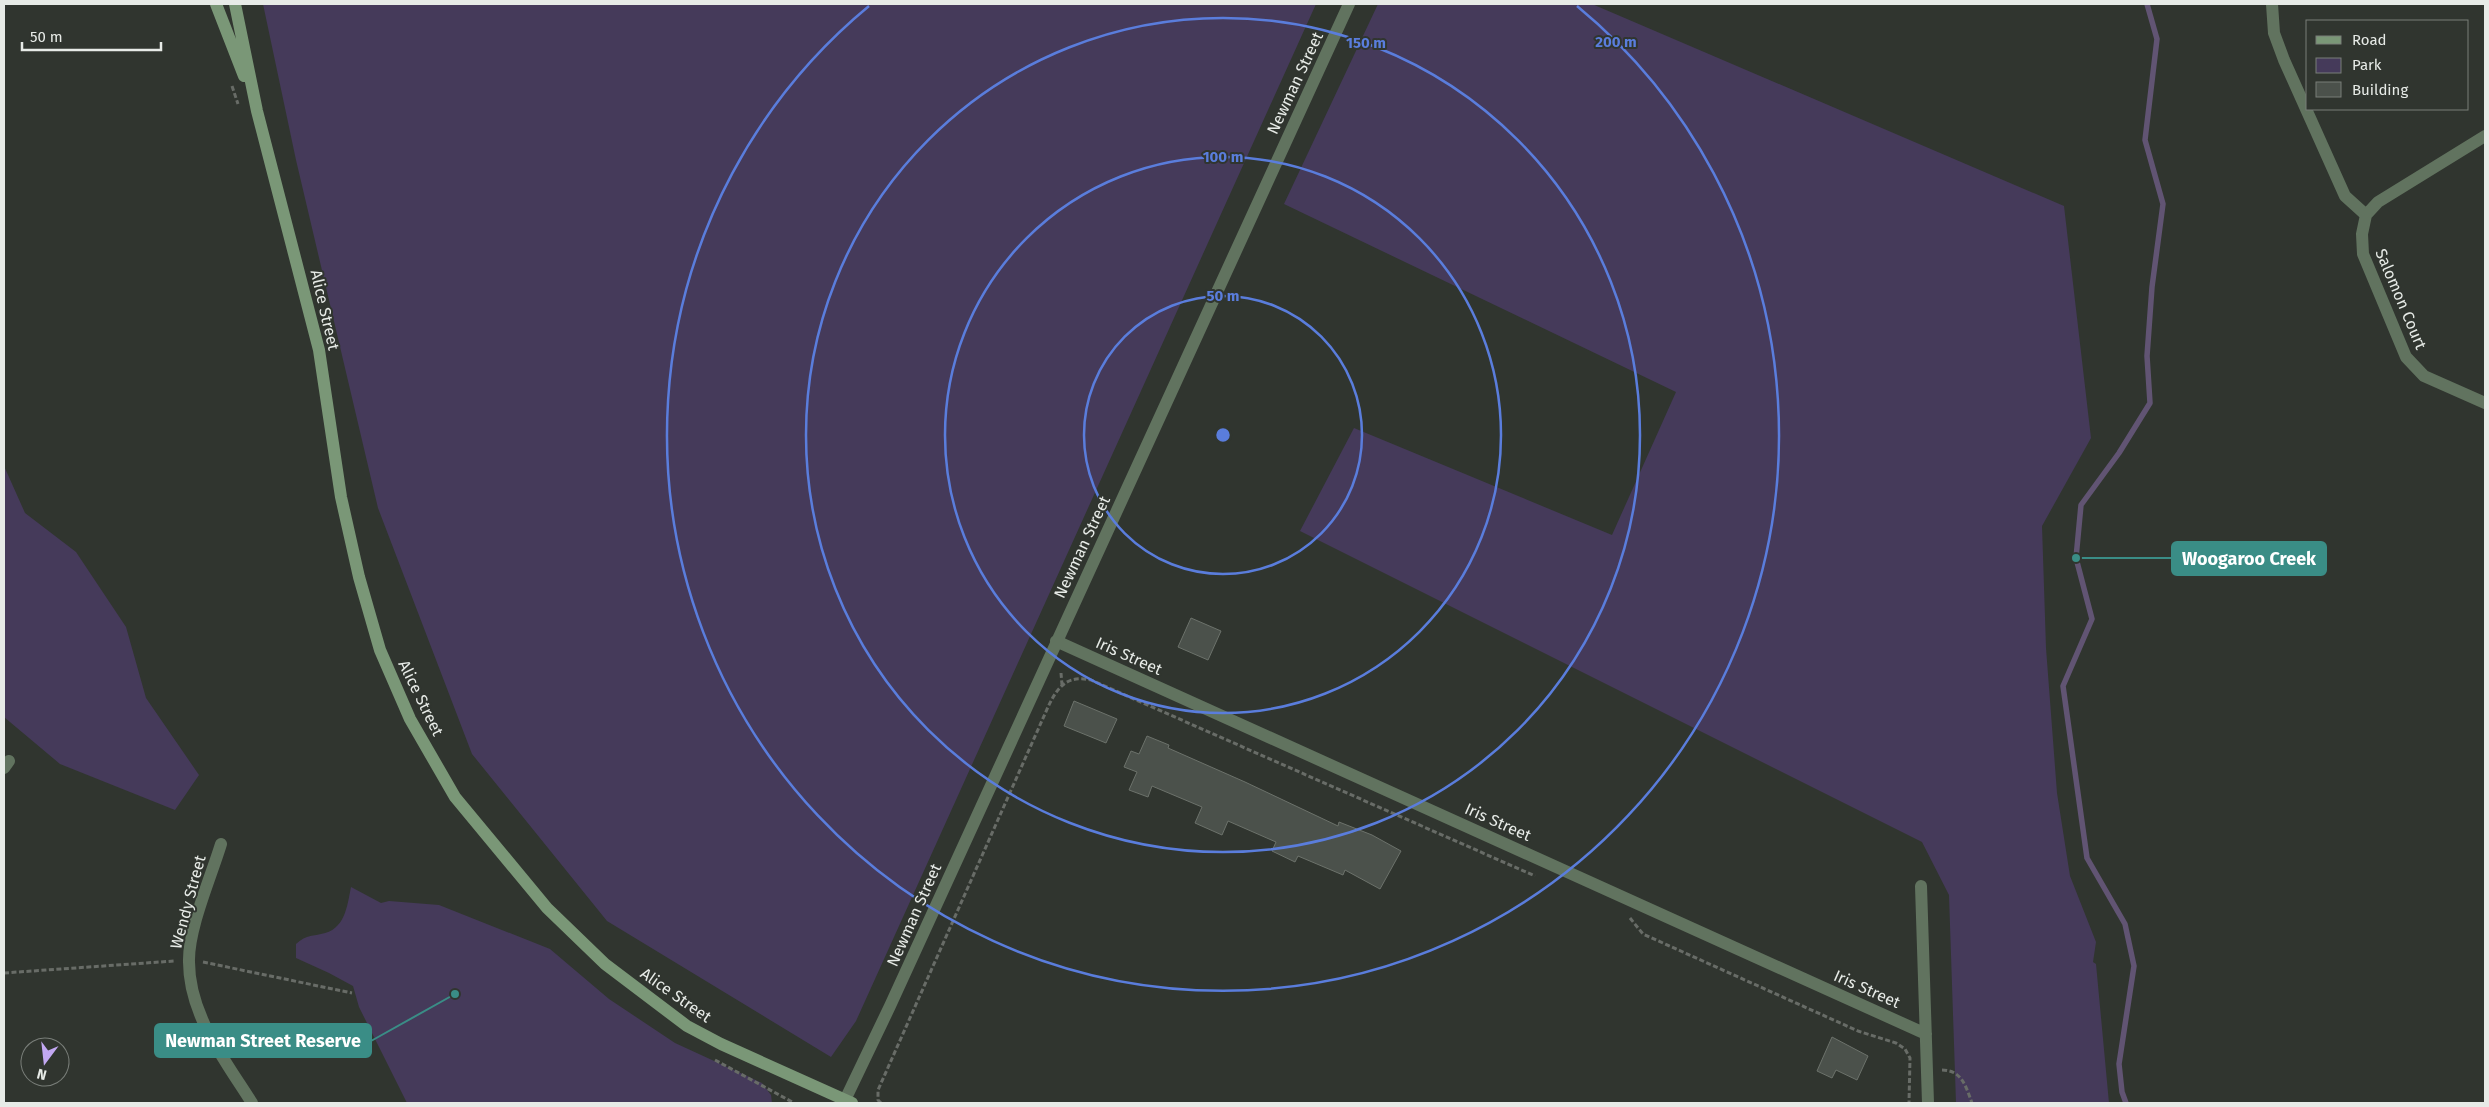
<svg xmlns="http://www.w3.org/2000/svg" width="2489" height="1107" font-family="'Fira Sans',sans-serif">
<rect width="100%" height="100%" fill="#30352f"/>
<path fill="#453a5a" d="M263,4H1316L856,1021L831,1057L607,921L472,754L378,508L296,160Z
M1378,4H1592L2064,206L2091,438L2042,526L2046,648L2057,793L2070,876L2096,942L2093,962L2096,964L2109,1103H1956L1949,895L1922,842L1300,531L1354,428L1612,535L1676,392L1284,204Z
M4,466L25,513L76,552L126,627L146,698L199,775L175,810L60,764L4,717Z
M351,887L381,903L389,901L439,905L550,949L609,999L675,1043L762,1083L771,1095L772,1103H407L359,1007L353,986L329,973L296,958V944C307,935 308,937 321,934C345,930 347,907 351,887Z"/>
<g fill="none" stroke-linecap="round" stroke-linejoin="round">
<path stroke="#615473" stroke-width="5.5" d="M2126,1103L2122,1092L2119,1064L2134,966L2125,924L2087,858L2063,686L2092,619L2076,558L2081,505L2119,453L2150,403L2147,356L2152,287L2163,204L2145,140L2157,39L2147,4"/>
</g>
<path fill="#4b514b" stroke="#6c726b" d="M1191,618L1221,631L1208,660L1178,647Z
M1074,701L1117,719L1106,743L1064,726Z
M1147,736L1169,745L1168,748L1245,782L1338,826L1339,822L1372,835L1401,851L1380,889L1345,870L1343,875L1298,856L1295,862L1272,851L1276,842L1228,821L1222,835L1195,823L1202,807L1152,786L1148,797L1129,790L1137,772L1124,767L1131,751L1139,754Z
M1832,1037L1868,1056L1857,1080L1836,1070L1832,1078L1817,1071Z"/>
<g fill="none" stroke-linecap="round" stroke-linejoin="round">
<path stroke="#686c67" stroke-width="3" stroke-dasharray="5 2.5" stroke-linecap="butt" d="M232,86L238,104
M1061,673L1062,685
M1630,918L1643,934L1858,1031L1896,1043L1905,1049L1910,1058L1909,1103
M203,962L352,993
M4,973L174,961
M715,1060L794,1103
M1942,1070C1962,1070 1966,1087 1972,1103
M881,1103L878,1100V1090L1048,707C1058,686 1067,675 1091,680L1535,876"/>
<path stroke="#61735f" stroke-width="12" d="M2272,4L2274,33L2284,60L2345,196L2366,215
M2485,136L2378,202L2366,215L2362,234L2363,254L2406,357L2424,376L2485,403
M1056,641L1926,1034
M4,768L9,761
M221,844C211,877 188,929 189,962C189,1015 225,1060 252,1103
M1921,886L1928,1103
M845,1100L890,1006L1349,4"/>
<path stroke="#7a9777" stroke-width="12" d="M216,4L244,76
M235,4L257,111L319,350L341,497L359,577L380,650L410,719L455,797L547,908L605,964L687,1026L721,1044L852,1103"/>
</g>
<g fill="none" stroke="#5a7ddc" stroke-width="2.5">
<circle cx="1223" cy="435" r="139"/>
<circle cx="1223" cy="435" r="278"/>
<circle cx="1223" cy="435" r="417"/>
<path d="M1577 6A556 556 0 1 1 869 6"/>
</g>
<g text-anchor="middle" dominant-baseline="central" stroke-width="4" stroke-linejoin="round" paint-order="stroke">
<g font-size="16" fill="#e7ebe7" stroke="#30352f">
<text transform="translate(1295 83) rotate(-65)">Newman Street</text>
<text transform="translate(2401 299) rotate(67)">Salomon Court</text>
<text transform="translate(325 310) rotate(77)">Alice Street</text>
<text transform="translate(1082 547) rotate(-65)">Newman Street</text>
<text transform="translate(1129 656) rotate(24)">Iris Street</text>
<text transform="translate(421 698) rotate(64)">Alice Street</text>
<text transform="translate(1498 822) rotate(24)">Iris Street</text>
<text transform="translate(188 902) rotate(-75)">Wendy Street</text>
<text transform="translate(914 915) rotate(-66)">Newman Street</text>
<text transform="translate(1867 989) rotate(24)">Iris Street</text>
<text transform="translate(676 995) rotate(35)">Alice Street</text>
</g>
</g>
<circle cx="1223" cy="435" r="8" fill="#5a7ddc" stroke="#30352f" stroke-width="2.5"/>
<g font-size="15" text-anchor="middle" font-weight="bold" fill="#5a7ddc" stroke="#30352f" stroke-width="4" stroke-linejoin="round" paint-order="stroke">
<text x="1616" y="47">200 m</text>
<text x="1366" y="48">150 m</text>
<text x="1223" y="162">100 m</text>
<text x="1223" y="301">50 m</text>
</g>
<path fill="none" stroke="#3a8d86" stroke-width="2" d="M2076 558L2172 558M455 994L371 1041"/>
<g fill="#3a8d86" stroke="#30352f" stroke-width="2">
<circle cx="2076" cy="558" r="5"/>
<circle cx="455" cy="994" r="5"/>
</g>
<g fill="#3a8d86" stroke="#3a8d86" stroke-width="2">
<rect x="2172" y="542" width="154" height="33" rx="5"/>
<rect x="155" y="1024" width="216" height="33" rx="5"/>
</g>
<g font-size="18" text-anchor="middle" font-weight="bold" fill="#fff">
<text x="2249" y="565">Woogaroo Creek</text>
<text x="263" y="1047">Newman Street Reserve</text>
</g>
<rect width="2489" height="1107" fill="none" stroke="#e7ebe7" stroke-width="10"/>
<rect x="2306" y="20" width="162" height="90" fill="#30352f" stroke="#797e79"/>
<rect x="2316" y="36" width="25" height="8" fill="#7a9777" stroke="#797e79"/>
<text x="2352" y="45" font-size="15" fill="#e7ebe7">Road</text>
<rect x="2316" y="58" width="25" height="15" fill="#453a5a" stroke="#797e79"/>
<text x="2352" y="70" font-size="15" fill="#e7ebe7">Park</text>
<rect x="2316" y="82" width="25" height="15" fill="#4b514b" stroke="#797e79"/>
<text x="2352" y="95" font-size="15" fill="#e7ebe7">Building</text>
<g transform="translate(45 1062) rotate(195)"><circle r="24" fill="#30352f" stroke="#797e79"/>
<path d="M0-4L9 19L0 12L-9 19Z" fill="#c2a8f2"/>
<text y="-8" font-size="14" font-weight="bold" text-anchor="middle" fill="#e7ebe7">N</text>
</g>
<path d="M22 42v8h139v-8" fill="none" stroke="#e7ebe7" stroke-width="2.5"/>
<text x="30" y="42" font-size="15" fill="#e7ebe7" stroke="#30352f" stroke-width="4" paint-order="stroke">50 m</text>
</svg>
